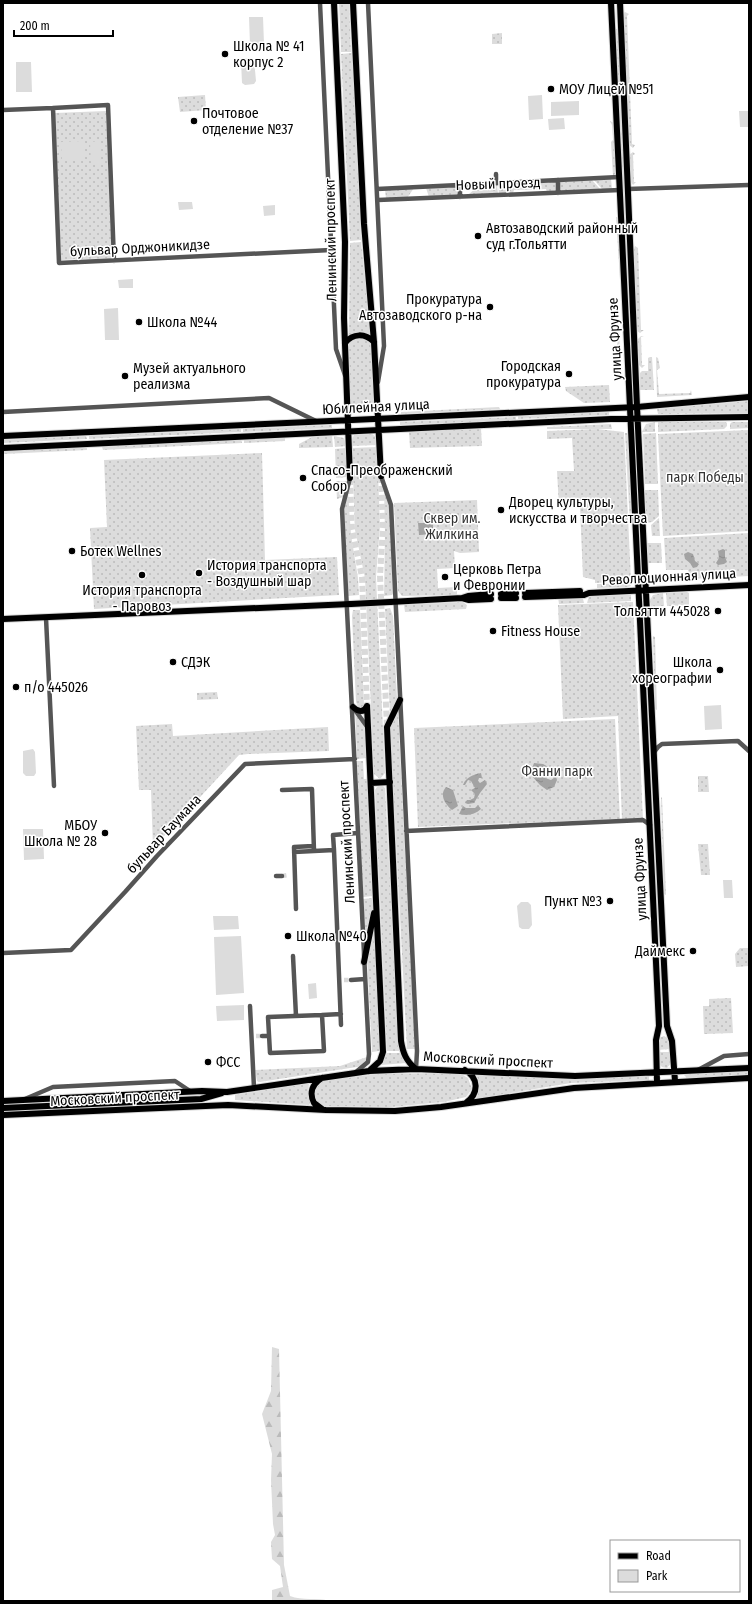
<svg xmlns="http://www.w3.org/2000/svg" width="752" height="1604" font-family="'Fira Sans Condensed',sans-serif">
<defs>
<pattern id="green-dots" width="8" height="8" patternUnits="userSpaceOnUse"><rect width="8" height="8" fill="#dcdcdc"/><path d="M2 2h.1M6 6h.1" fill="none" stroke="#bbb" stroke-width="1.8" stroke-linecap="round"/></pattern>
<pattern id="forest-firs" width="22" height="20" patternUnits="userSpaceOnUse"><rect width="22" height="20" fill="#dcdcdc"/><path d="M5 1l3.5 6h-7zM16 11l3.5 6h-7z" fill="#bbb"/></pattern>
<pattern id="water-ripples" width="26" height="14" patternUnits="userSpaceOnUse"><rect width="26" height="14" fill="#a3a3a3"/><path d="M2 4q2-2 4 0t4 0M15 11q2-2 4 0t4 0" fill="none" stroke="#8b8b8b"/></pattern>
</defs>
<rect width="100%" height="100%" fill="#fff"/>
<path fill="url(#green-dots)" d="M339,3H349L351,52H341Z
M625,12L629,14L627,16L632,144L635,145L633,148L629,145L623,14Z
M616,29H618L622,140L620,138Z
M502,33V44H492V34Z
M352,53L361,240L350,241L341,54Z
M205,95L206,110L180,112L178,97Z
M106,111L112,258L61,260L55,113Z
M610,121L614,123L616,173L613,176L611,142L613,140L612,125Z
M621,144L624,145L627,214L624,215Z
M633,152L635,154L633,155L634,182H636L633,185L631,182L629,155Z
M611,179L612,189H602L594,180Z
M592,180L600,189L561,191L560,190V182Z
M556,182L557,190L547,192L546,189L514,190L513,193L499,194L498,184Z
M497,184L498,194L468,195L479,185Z
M456,187H458L459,195L429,197L426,188Z
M414,188L407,198L386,199L385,189Z
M616,217H619L621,276L620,279Z
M361,242L371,336C363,331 356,331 349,336L350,243Z
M635,246L638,248L641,330H644L640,333L637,331L634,249Z
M626,259H628L635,390H632Z
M617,332H619L621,372H618Z
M641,336L644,337H641L642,365H645L642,368L639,365L638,339Z
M357,338H366L372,344L376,411H350L347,346L350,341Z
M650,357H652L654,390H640V373L642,371H648V358Z
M656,357L658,358L660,368L657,370L659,394L690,393L691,390L692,395L657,397Z
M609,385L610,402L584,403L566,391L565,387Z
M749,401V413L658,414L657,409Z
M499,407L500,409L401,414V412Z
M609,412V415L518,419V416Z
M516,417V420L400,425V422Z
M655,422V432H642L646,424Z
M658,422H725L727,423V426L724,429L658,432Z
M732,422H749V428L730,429V424Z
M611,424L612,429H547V427Z
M332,425V428L243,432V429Z
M241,429V432L89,439V436Z
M481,429L482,446L410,448L409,431Z
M597,429L624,432L631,581L595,583V580L583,577L580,507H559L557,471H574L572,438L547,439V431Z
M749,430V531L663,536L658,434Z
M625,433H628L633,524H630Z
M656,433L658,484H645L643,434Z
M372,434L376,437L377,445L351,446L352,439L354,435Z
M634,434H637L643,581H641Z
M86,436L87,439L3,443V440Z
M332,436L333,447L299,448V444L312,437Z
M334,436L344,438L346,446L335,447Z
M285,438V441L244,443V440Z
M241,440L242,443L103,450L102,447Z
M87,447V450L3,454V451Z
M377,447L380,526L376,577L385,773L380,779L374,774L365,578L355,530L352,448Z
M346,448L347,477L336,478L335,449Z
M262,453L265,560L337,557L339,595L94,609L90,528L107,527L104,460Z
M336,481H345L347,482L343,497L337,499Z
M384,488L390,509L394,593L392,595L384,596L385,532Z
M645,490H658L659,516L652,522L646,523Z
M348,491L351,535L358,578L359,595L348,596L344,510Z
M477,500L479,552L460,553L454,551L455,568L437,569L438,588L457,587V595L402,596L398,591L394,503Z
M659,518L660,536H652L651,525Z
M749,533V576L690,579L688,570H666L664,538Z
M647,543H661L662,563H648Z
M631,583V586L628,587L597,588V584Z
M687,592L689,593V605L667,606L666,593Z
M663,593L664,606L651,607L650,600L653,595Z
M628,595H631V601L587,603L589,596Z
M558,597H581L583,599L584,603L559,604Z
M463,602L467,605L466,609L405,612L404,605Z
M633,602L643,820L622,821L618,716L563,719L558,605Z
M390,608L393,616L397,699L390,716L385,609Z
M353,610H360L364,705L363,708L359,709L356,702L352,616Z
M653,636L655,637L657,710L655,709Z
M646,676H648L653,781H650Z
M217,692L218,699L197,700V693Z
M398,710L415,1049H407L390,727Z
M355,711L366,729L367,758L357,759Z
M615,719L620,819L418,827L414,728Z
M172,724L173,736L328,727L329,751L248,754L239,755L153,848L151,790H139L136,726Z
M357,761H363L364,779H367L373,896L363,897Z
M698,776H708L709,792H698Z
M650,783H653L655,850L654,848Z
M382,785L385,788L399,1051H387L375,790L377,787Z
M661,797L662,798L666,895L664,894Z
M698,844H708L710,875H701Z
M655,866H656L662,968H660Z
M373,898L374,904L366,946L363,899Z
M374,921L380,1045L379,1051L372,1052L367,957Z
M740,948H749V966L736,967L735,954Z
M660,971H662L664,1028L662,1026Z
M731,998L733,1033L704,1034L703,1006H709V999Z
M664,1036L669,1039L670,1049L658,1050L659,1038Z
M658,1052H671V1063L667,1068L662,1067L660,1065Z
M387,1053H400L406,1063L380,1065Z
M367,1057V1060L363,1066L260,1082L257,1081L255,1070L340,1066Z
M749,1071V1075L687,1078L684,1075L686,1074Z
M449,1073L463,1075L468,1078L472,1089L466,1097L444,1102L391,1107L323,1106L315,1101L313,1096L315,1087L323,1081L352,1077L380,1074Z
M476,1075L571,1079L649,1075V1080L571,1083L476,1099C480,1090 480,1084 476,1075Z
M309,1083L308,1096L311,1103L309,1105L235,1100V1095Z
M193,1094V1096L3,1105V1103Z"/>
<path fill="url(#forest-firs)" d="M272,1347L279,1349L284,1565L290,1596C302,1601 317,1597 329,1601H272V1590L283,1587L280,1566L272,1559L271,1542L275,1535L273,1524L271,1480L272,1454L262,1414L271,1391Z"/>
<path fill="#dcdcdc" d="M249,17H263L264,44L250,45Z
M242,58L254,59L256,81L254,84L245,85L242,83L241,61Z
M16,62H31L32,92H16Z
M542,95L543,119L529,120L528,96Z
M579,101V115L551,116V102Z
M739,111H749V127H740Z
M564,118L565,129L549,130L548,119Z
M83,141L84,161H62L61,142Z
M100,141L101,165H91L90,142Z
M178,202H192L193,209L179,210Z
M275,205V215L264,216L263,206Z
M133,279V288H119L118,280Z
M118,308L119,340H105L104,309Z
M721,705L722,729L705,730L704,706Z
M33,749L35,752L36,773L34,776H26L23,773V751Z
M23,829H43L44,859L24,860Z
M723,880H732L733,898H724Z
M521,902H528L531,905L532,925L529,929H522L519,927L517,906Z
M213,916H238L239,929L214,930Z
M241,936L244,993L216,995L214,937Z
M316,983L317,998L309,999L308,984Z
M244,1005V1020L217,1021L216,1006Z"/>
<path fill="url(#water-ripples)" d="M418,523H433V534L419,535Z
M723,549L725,550V557L727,562L724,564L718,565L716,563L719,558L718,551Z
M688,552L693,554L695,561L699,564L697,567L693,568L690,563L685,559L684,554Z
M534,763L543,764L552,769H546L543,775L545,778L551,780L554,778L555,773L557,780L554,787L547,790L540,785L530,774Z
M481,773L482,778H479L478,781L480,783L485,780L487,784L480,793L474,803L468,804L465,803L467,800H470L474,798L475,794L471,790L475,788L471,781L468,780L465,785H463C466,777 473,775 481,773Z
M446,787L453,790L458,806L452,810C445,804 439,795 446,787Z
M478,805L481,809C474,815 468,816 459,814L463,806L466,808H475Z"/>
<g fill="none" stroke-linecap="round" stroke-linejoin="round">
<path stroke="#d9d9d9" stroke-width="4.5" stroke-dasharray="4.5 2" stroke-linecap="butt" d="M282,876L288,875
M344,980H351
M256,1036H262"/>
<path stroke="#d9d9d9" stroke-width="6" stroke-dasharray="6 3" stroke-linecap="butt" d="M381,477L383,527L380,576L387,727
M350,479L352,529L362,577L367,706"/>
<defs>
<path id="major" d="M334,3L345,242L344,318L350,478
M353,3L364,224L374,342L381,476
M611,3L659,1026L656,1040L657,1082
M620,3L637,407L667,1026L672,1041L675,1081
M345,343C353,333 365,333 374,342
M3,436L637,407L749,397
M3,448L611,419L749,417
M525,593L580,591
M501,594L516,593
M525,597L584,595L589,593L749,585
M462,598L468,596L491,594
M501,598H516
M390,602L462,598L469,600L491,599
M3,619L351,604
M400,700L387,727L401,1041C403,1053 406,1061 416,1069
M367,706L383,1052L380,1061L369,1071
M353,707C358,712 364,713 367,706
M371,783L390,782
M364,962L374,913
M465,1070C479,1078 479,1093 466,1103
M322,1078C312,1084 309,1093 314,1103L322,1109
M3,1101L202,1091L227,1092L369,1071L416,1069L575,1076L749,1068
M3,1108L201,1099L222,1093
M3,1115L228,1105L326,1110L395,1111L441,1107L574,1088L749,1078"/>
</defs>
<use href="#major" stroke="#dbdbdb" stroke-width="8"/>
<path stroke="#555" stroke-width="4.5" d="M320,3L336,349L345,375
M368,3L384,346L378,382
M53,108L108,105L114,261
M3,110L53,108L59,263L331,250
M496,174V183
M558,180V193
M460,185V197
M377,189L619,177
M628,189L749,185
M378,200L620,190
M3,412L269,398L316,421
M381,476L391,505L417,1051L416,1069
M350,478L342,509L369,1054L368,1062L356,1072
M46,618L54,786
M355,710L368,728
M654,752L658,747L662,744L738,741L749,751
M282,790L312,789L314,851
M406,831L643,820L650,825
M334,850L341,1025
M294,852L334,850L333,835L358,833
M276,876H282
M296,909L294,847L313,846
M3,953L71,950L125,892L157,856L245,764L355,759
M293,956L296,1016
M351,980L365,979
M250,1006L254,1088
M322,1015L324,1051L270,1053L268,1017Z
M322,1015L341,1014
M262,1036H269
M698,1070L724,1056L749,1054
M25,1099L53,1087L175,1081L190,1091"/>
<use href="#major" stroke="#000" stroke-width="6"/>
<defs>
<path id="major-bridge" d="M351,604L390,602"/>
</defs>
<use href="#major-bridge" stroke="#dbdbdb" stroke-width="8" stroke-linecap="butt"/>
<use href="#major-bridge" stroke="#000" stroke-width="6"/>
</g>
<g fill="#000" stroke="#fff" stroke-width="1.5">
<circle cx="225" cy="54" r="4"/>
<circle cx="551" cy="89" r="4"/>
<circle cx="194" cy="121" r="4"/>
<circle cx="478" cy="236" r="4"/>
<circle cx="490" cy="307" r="4"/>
<circle cx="139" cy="322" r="4"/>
<circle cx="569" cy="374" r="4"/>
<circle cx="125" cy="376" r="4"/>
<circle cx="303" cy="478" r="4"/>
<circle cx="501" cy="510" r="4"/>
<circle cx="72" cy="551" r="4"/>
<circle cx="199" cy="573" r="4"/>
<circle cx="142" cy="575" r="4"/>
<circle cx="445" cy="577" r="4"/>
<circle cx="718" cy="611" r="4"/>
<circle cx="493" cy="631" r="4"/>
<circle cx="173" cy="662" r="4"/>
<circle cx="720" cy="670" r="4"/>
<circle cx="16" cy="687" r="4"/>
<circle cx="105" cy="833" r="4"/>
<circle cx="610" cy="901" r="4"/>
<circle cx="288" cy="936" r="4"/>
<circle cx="693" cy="951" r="4"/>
<circle cx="208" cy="1062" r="4"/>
</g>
<g text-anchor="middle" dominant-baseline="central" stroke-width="3" stroke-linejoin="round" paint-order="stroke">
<g font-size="14" fill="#000" stroke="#fff" text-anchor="start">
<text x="233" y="46">Школа № 41<tspan x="233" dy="16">корпус 2</tspan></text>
<text x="559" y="89">МОУ Лицей №51</text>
<text x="202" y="113">Почтовое<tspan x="202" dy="16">отделение №37</tspan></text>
<text x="486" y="228">Автозаводский районный<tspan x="486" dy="16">суд г.Тольятти</tspan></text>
<text x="482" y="299" text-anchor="end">Прокуратура<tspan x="482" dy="16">Автозаводского р-на</tspan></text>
<text x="147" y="322">Школа №44</text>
<text x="561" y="366" text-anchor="end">Городская<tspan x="561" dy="16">прокуратура</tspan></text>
<text x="133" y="368">Музей актуального<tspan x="133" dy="16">реализма</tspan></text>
<text x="311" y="470">Спасо-Преображенский<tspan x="311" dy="16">Собор</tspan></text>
<text x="509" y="502">Дворец культуры,<tspan x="509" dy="16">искусства и творчества</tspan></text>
<text x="80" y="551">Ботек Wellnes</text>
<text x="207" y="565">История транспорта<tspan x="207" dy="16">- Воздушный шар</tspan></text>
<text x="453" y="569">Церковь Петра<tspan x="453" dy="16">и Февронии</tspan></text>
<text x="142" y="590" text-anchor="middle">История транспорта<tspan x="142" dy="16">- Паровоз</tspan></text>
<text x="710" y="611" text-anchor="end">Тольятти 445028</text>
<text x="501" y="631">Fitness House</text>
<text x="181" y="662">СДЭК</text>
<text x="712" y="662" text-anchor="end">Школа<tspan x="712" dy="16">хореографии</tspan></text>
<text x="24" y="687">п/о 445026</text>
<text x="97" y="825" text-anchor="end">МБОУ<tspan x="97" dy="16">Школа № 28</tspan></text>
<text x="602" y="901" text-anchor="end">Пункт №3</text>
<text x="296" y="936">Школа №40</text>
<text x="685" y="951" text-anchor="end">Даймекс</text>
<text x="216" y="1062">ФСС</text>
</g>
<g font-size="14" fill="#000" stroke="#fff">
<text transform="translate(498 184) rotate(-2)">Новый проезд</text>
<text transform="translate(331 240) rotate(-91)">Ленинский проспект</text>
<text transform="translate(140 248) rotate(-3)">бульвар Орджоникидзе</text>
<text transform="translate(615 339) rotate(-93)">улица Фрунзе</text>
<text transform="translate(376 407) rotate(-3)">Юбилейная улица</text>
<text transform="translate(669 577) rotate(-3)">Революционная улица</text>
<text transform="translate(164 834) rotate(-47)">бульвар Баумана</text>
<text transform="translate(347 842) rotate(-93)">Ленинский проспект</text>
<text transform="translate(640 879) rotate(-93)">улица Фрунзе</text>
<text transform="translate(488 1060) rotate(3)">Московский проспект</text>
<text transform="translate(115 1098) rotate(-3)">Московский проспект</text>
</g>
<g font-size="14" fill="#333" stroke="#fff">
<text x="705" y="477">парк Победы</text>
<text x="452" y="518">Сквер им.<tspan x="452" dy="16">Жилкина</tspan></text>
<text x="557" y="771">Фанни парк</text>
</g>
</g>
<rect width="752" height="1604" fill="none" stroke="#000000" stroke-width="8"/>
<rect x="610" y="1540" width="130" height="52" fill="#ffffff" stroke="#999999"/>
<rect x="618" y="1553" width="20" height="6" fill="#000000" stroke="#999999"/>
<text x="646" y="1560" font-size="12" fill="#000000">Road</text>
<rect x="618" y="1570" width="20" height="12" fill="#dcdcdc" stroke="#999999"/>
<text x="646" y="1580" font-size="12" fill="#000000">Park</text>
<path d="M14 30v6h99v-6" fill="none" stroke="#000000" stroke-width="2"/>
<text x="20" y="30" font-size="12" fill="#000000" stroke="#ffffff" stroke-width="3" paint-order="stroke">200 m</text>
</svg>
